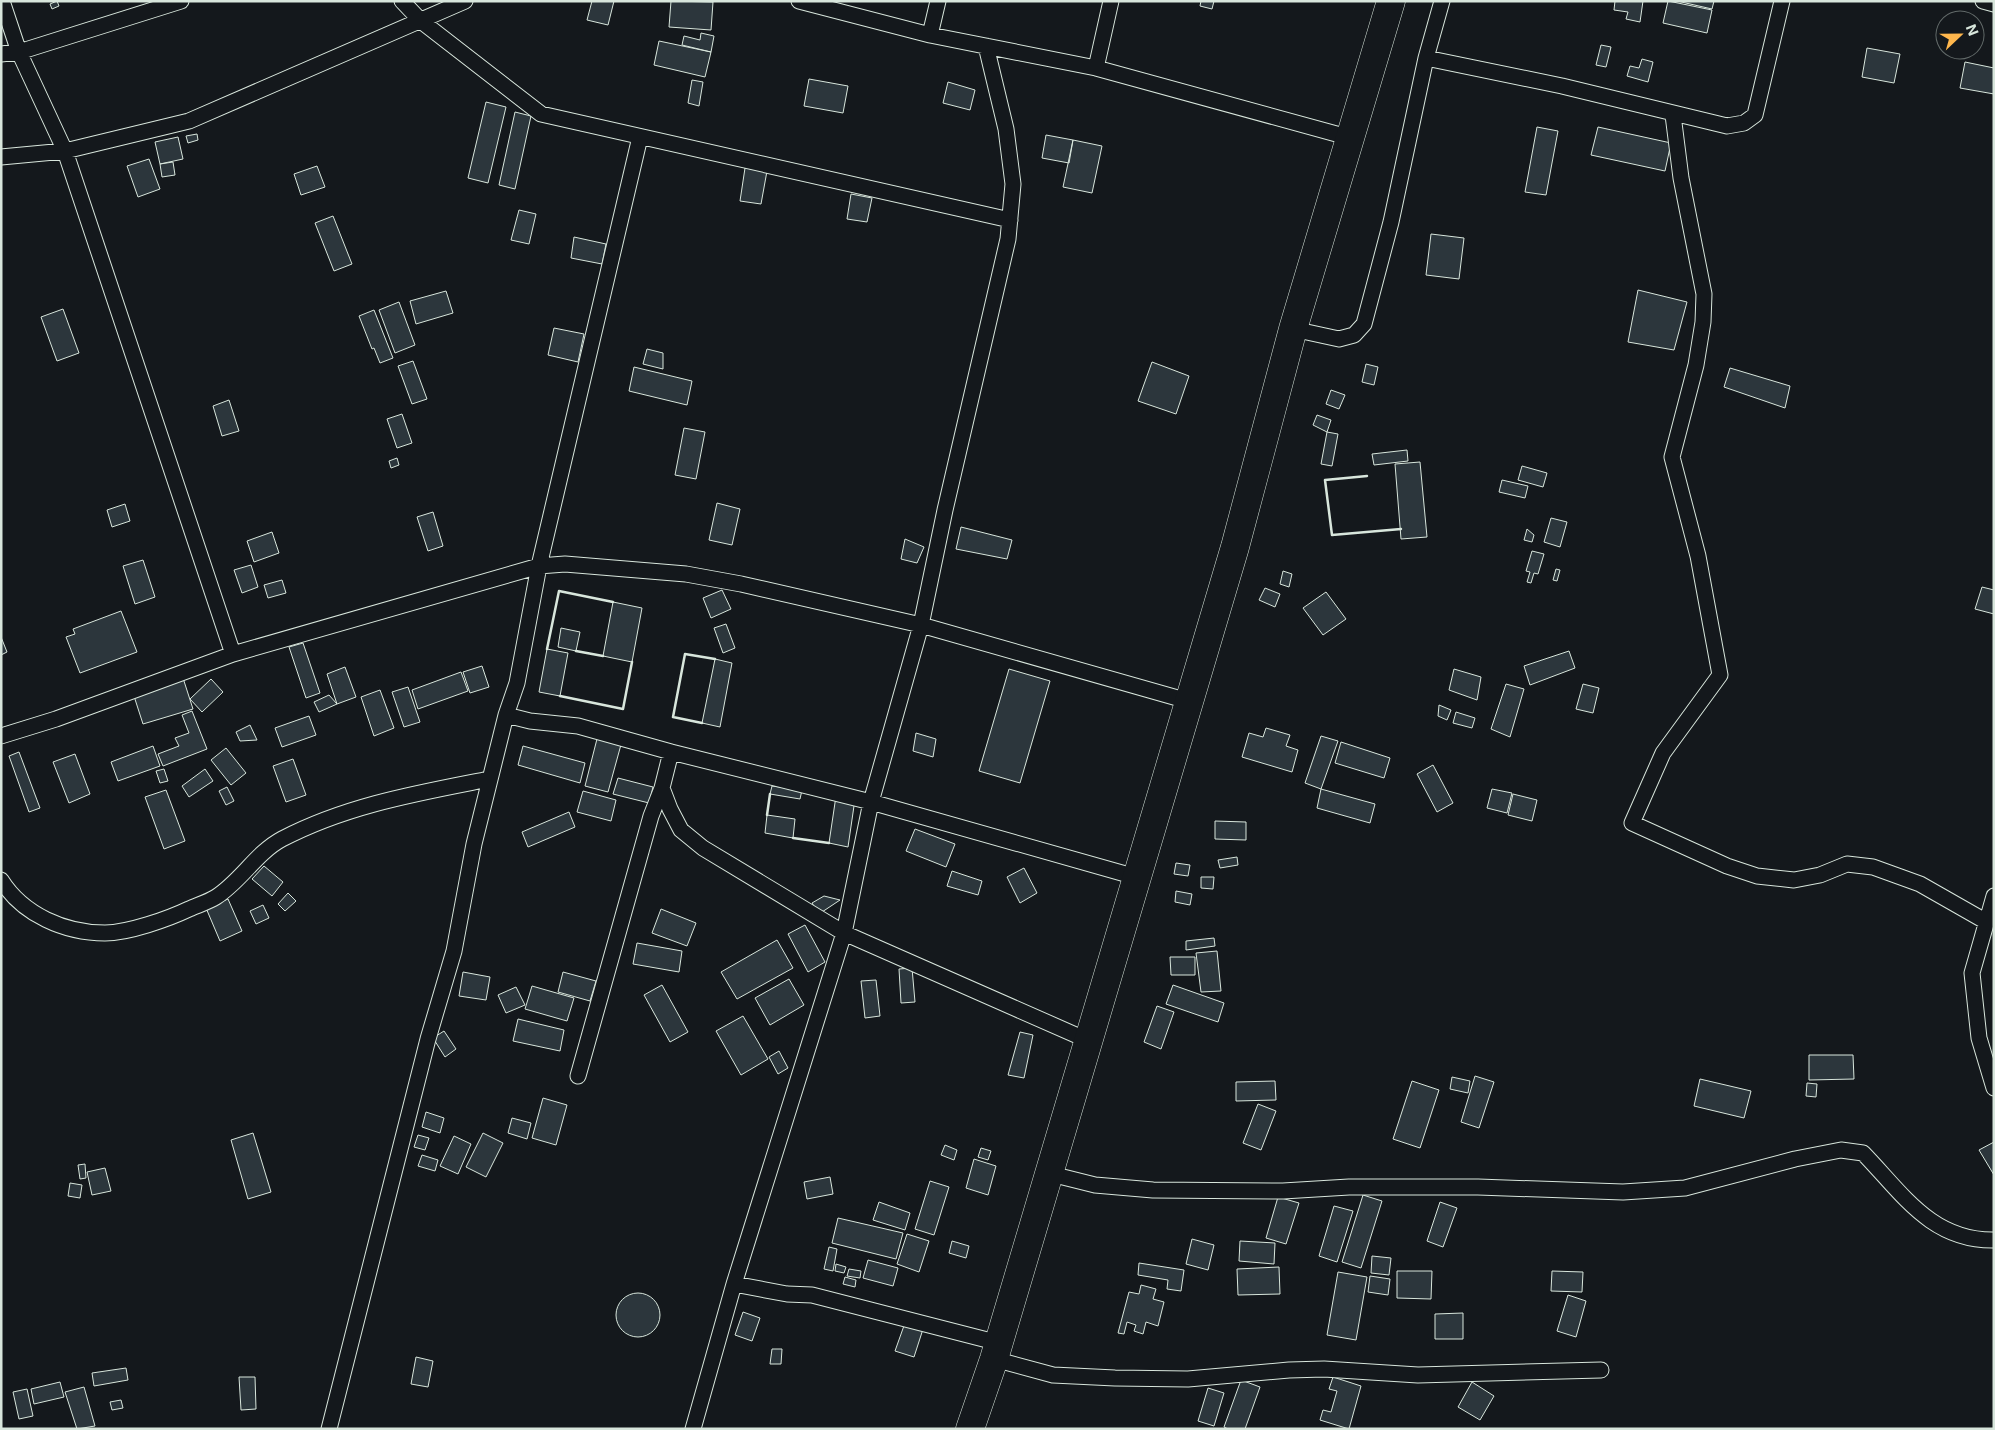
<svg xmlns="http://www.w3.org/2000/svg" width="1995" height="1430" font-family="Inter,sans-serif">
<rect width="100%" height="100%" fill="#14181c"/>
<path fill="#2c363c" stroke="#d8e6dc" d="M57,1L59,6L52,9L50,4Z
M592,1H614L608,25L587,20Z
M671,1L713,2L711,30L669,27Z
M1201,1H1214L1212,9L1200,6Z
M1615,1H1643L1640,22L1626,19L1628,12L1614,10Z
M1668,1L1712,10L1707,33L1663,23Z
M1677,1H1714L1712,9Z
M701,33L714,36L711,52L682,45L684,36L700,40Z
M659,41L711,52L705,77L654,65Z
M1601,45L1611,47L1606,67L1596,65Z
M1867,48L1900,54L1894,83L1862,77Z
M1642,59L1653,62L1648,82L1627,76L1630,66L1639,68Z
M1965,62L1994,68V94L1960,88Z
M809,79L848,86L843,113L804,106Z
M692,80L703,82L699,106L688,103Z
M948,82L975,90L970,110L943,103Z
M486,102L506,107L488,183L468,178Z
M515,112L531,116L515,189L499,185Z
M1537,127L1558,131L1546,195L1525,192Z
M1598,127L1671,143L1665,171L1591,155Z
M197,134L198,140L188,143L186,136Z
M1046,135L1073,140L1069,163L1042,158Z
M178,137L183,159L160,164L155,142Z
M1073,140L1102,146L1092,193L1063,187Z
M149,159L160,189L138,197L127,166Z
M173,162L175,175L162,177L160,164Z
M317,166L325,187L301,195L294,174Z
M745,168L767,171L761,204L740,201Z
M851,194L872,198L867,222L847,219Z
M519,210L536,214L529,244L511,240Z
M333,216L352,264L334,271L315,223Z
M1431,234L1464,238L1459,279L1426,275Z
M574,237L606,244L602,264L571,258Z
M1638,290L1687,302L1674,350L1628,342Z
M446,291L453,313L416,324L410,301Z
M399,302L415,345L395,353L379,310Z
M63,309L79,353L57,361L41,317Z
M374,310L393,358L380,363L374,348L372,349L359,316Z
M554,328L584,334L578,362L548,355Z
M647,349L663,353V369L643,364Z
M413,361L427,399L412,404L398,366Z
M1152,362L1189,376L1176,414L1138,401Z
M1366,364L1378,367L1374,385L1362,382Z
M634,367L692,381L687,405L629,391Z
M1730,368L1790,386L1785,408L1724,387Z
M1331,390L1345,395L1339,409L1326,404Z
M229,400L239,431L222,436L213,406Z
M402,414L412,443L397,448L387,419Z
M1317,415L1331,420L1327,432L1313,425Z
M684,428L705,432L696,479L675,475Z
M1327,432L1338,434L1332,466L1321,464Z
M1407,450L1408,461L1374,465L1372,454Z
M397,458L399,465L391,468L389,461Z
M1420,462L1427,537L1401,539L1395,464Z
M1522,466L1547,473L1543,487L1518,480Z
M1502,480L1528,486L1525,498L1499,492Z
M717,503L740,509L732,545L709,540Z
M125,504L130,521L112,527L107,510Z
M433,512L443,546L428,551L417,517Z
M1551,518L1567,522L1560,547L1544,542Z
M961,527L1012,540L1007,559L956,549Z
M1527,529L1534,535L1532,542L1524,540Z
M272,532L279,553L254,562L247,541Z
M905,539L924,547L917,563L901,559Z
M1532,551L1544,554L1538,574L1534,573L1531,583L1527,582L1530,572L1526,571Z
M143,560L155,597L135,604L123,566Z
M251,565L258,587L242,593L234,570Z
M1556,569L1560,570L1557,581L1553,580Z
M1283,571L1292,574L1289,587L1280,584Z
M282,580L286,593L268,598L264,585Z
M1982,587L1994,590V614L1975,609Z
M1265,588L1280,594L1275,607L1259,600Z
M722,590L731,609L711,618L703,598Z
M1326,592L1346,619L1323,635L1303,608Z
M613,602L642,608L632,662L603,656Z
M121,611L137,652L80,673L66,637L75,634L73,629Z
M726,624L735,648L723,653L714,628Z
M561,628L580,632L576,651L558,647Z
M1,637L7,652L1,655Z
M303,643L320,693L306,698L289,647Z
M547,649L568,653L560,696L539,692Z
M1569,651L1575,668L1530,685L1524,666Z
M715,659L732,663L720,727L702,723Z
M482,666L489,687L470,693L463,672Z
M345,667L356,697L337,704L327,674Z
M1009,669L1050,681L1020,783L979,771Z
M1454,669L1481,677L1477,700L1449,690Z
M461,672L468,691L418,709L412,690Z
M183,678L193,709L143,724L133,693Z
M211,679L223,692L202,712L190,699Z
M1506,684L1524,689L1510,737L1491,729Z
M1583,684L1599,688L1593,713L1576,709Z
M408,687L420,722L404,727L392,692Z
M380,690L394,728L374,736L361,697Z
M329,695L337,704L319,712L314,702Z
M1439,705L1451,710L1447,720L1438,716Z
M192,711L207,749L163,766L158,754L179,746L175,738L189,733L182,715Z
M1456,712L1475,718L1472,728L1453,723Z
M309,716L316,735L282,747L275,728Z
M250,725L257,740L240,741L236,732Z
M1266,728L1290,735L1286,746L1298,750L1292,772L1242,757L1249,733L1263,737Z
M916,733L936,739L933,757L913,751Z
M598,735L622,741L608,792L585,786Z
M1321,736L1338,741L1321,789L1305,783Z
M1341,742L1390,758L1384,778L1335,763Z
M153,746L160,766L118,781L111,762Z
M523,746L585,763L580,783L518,765Z
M226,748L246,773L231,785L211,760Z
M19,752L40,808L29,812L9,756Z
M75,754L90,794L69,803L53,762Z
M293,759L306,795L286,802L273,766Z
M1433,765L1453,803L1437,812L1417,774Z
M164,769L168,781L160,783L156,771Z
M205,769L213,781L189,797L182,786Z
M618,778L653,787L649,803L613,794Z
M772,786L802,790L800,799L770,794Z
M227,787L234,801L226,805L219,791Z
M1321,789L1375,804L1370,823L1317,808Z
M1492,789L1512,793L1507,813L1487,808Z
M166,790L185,841L164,849L145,797Z
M583,791L616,800L611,821L577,812Z
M1513,794L1537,800L1532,821L1508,815Z
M836,796L855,799L848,847L829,843Z
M569,812L575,827L528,847L522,832Z
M767,815L795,819L793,838L765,833Z
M1215,821L1246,822V840L1215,839Z
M915,829L955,844L946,867L906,851Z
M1237,857L1238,865L1220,868L1218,860Z
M1176,863L1190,865L1188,876L1174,874Z
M264,866L283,882L272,896L252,879Z
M1024,868L1037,893L1020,903L1007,877Z
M952,871L982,881L978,895L947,886Z
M1201,877H1214L1213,889L1201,888Z
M1176,891L1192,894L1190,905L1175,902Z
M288,893L296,901L285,911L278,904Z
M824,896L840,900L819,914L812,903Z
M228,899L242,931L220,941L206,908Z
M263,905L269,918L256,924L250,911Z
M661,909L696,923L687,946L652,933Z
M805,925L825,962L808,972L788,934Z
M1214,938L1215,946L1186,950V941Z
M777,940L793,968L737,999L721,972Z
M637,943L682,951L679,972L633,964Z
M1217,951L1221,991L1201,992L1196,953Z
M1170,957H1195V975H1171Z
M912,968L915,1002L901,1003L899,969Z
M463,972L490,977L486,1000L459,996Z
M563,972L596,981L590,1001L558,992Z
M789,979L804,1005L770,1025L755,998Z
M876,980L880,1016L865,1018L861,981Z
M662,985L688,1032L670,1042L644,995Z
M1173,985L1224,1003L1218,1022L1166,1004Z
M532,986L574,998L567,1021L525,1009Z
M516,987L525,1005L506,1013L498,995Z
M1157,1006L1174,1012L1161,1049L1144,1042Z
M743,1016L768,1059L741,1075L716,1031Z
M518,1019L564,1030L560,1051L513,1041Z
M444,1031L456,1049L445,1057L433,1038Z
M1020,1032L1033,1035L1024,1078L1008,1075Z
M779,1051L788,1068L778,1074L769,1057Z
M1809,1055H1853L1854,1079L1809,1080Z
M1475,1076L1494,1082L1479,1128L1461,1122Z
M1452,1077L1470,1081L1468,1093L1450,1089Z
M1700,1079L1751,1091L1744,1118L1694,1106Z
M1275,1081L1276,1100L1236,1101V1082Z
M1412,1081L1439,1090L1420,1148L1393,1139Z
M1807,1083L1817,1084L1816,1097L1806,1096Z
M543,1098L567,1105L556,1145L532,1138Z
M1258,1104L1276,1111L1261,1150L1243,1143Z
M426,1112L444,1118L440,1133L422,1127Z
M512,1118L531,1123L527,1139L508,1133Z
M253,1133L271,1192L248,1199L231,1140Z
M483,1133L503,1143L486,1177L466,1167Z
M418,1135L429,1138L425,1150L414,1147Z
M454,1136L471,1144L458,1174L440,1166Z
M1994,1142V1175L1979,1150Z
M945,1145L957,1150L954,1160L941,1155Z
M981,1148L991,1151L988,1160L978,1157Z
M422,1155L438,1160L435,1171L418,1166Z
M974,1159L996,1166L988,1195L966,1188Z
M85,1164L86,1178L80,1179L78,1165Z
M105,1168L111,1191L92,1195L87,1172Z
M830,1177L833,1194L807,1199L804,1182Z
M930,1181L949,1187L934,1235L915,1229Z
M70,1183L82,1185L80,1198L68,1196Z
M1363,1195L1382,1201L1361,1268L1342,1262Z
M1278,1197L1299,1203L1286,1244L1266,1238Z
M879,1202L910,1213L905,1230L873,1220Z
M1440,1202L1457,1208L1443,1247L1427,1241Z
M1334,1206L1353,1211L1337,1262L1319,1256Z
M838,1218L903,1233L896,1259L832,1243Z
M907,1234L929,1241L919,1272L897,1264Z
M1192,1239L1214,1245L1208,1270L1186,1264Z
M952,1241L969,1246L966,1258L949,1253Z
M1240,1241L1275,1243L1274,1264L1239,1261Z
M829,1247L837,1249L833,1271L824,1269Z
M1372,1256L1391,1258L1389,1275L1371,1273Z
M868,1260L898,1268L893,1286L863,1278Z
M1139,1263L1184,1270L1181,1291L1167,1289L1168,1280L1138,1275Z
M836,1264L846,1267L844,1273L835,1271Z
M1279,1267L1280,1294L1238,1295L1237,1269Z
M849,1269L861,1271L860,1278L847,1276Z
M1397,1271H1432L1431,1299L1397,1298Z
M1552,1271L1583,1272L1582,1292L1551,1291Z
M1338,1272L1367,1277L1356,1340L1327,1335Z
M1370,1276L1390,1279L1388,1295L1368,1292Z
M845,1277L856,1280L855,1287L843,1284Z
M1141,1285L1156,1289L1153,1299L1164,1302L1158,1326L1146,1322L1143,1334L1134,1331L1136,1325L1127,1322L1124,1334L1118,1333L1129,1292L1139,1294Z
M616 1315a22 22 0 1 1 44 0a22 22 0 1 1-44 0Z
M1568,1295L1586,1301L1576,1337L1557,1331Z
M743,1312L760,1318L752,1341L735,1335Z
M1463,1313V1339H1435V1314Z
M906,1320L924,1326L914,1357L895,1351Z
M772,1349H782L781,1364H770Z
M416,1357L433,1361L428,1387L411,1384Z
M126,1368L128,1380L94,1386L92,1373Z
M239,1377H255L256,1409L241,1410Z
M1333,1377L1361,1386L1349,1429L1320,1420L1323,1410L1331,1412L1337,1391L1329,1389Z
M1241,1380L1260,1387L1245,1429H1228L1224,1427Z
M60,1382L64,1397L34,1404L31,1389Z
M1472,1382L1494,1396L1480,1420L1458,1407Z
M84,1387L95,1426L77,1429L65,1392Z
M1208,1388L1224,1393L1214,1426L1198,1421Z
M27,1389L33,1416L19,1419L13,1392Z
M121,1400L123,1408L112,1410L110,1402Z"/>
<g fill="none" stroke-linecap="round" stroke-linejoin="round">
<defs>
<path id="street" d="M2,1L19,52L65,151L233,654
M402,1L421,21L541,114L1010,220
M799,1L930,35L1096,68L1351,138
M1983,1L1994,4
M930,35L938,1
M1,54L19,52L181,1
M1426,58L1562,86L1727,126L1744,123L1755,115L1782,1
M1096,68L1111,1
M1673,115L1681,178L1704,294L1703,322L1696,365L1672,457L1698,556L1720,675L1663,753L1632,823L1727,866L1757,876L1794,880L1820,875L1847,864L1873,867L1920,884L1985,921
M1,157L65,151L189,121L465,1
M1293,329L1339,339L1354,335L1364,324L1391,222L1426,58L1442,1
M506,715L530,721L578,726L671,752L662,788L651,816L578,1076
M1,736L56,719L233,654L539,566L565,564L686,574L741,584L921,625L1188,701
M671,752L871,802L1136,877
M662,788L670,809L681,830L703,848L844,933L1087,1040
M1,880C23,915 65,933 105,933C128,933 168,919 189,909C198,905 208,902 216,897C241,881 256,853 282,839C347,805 418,793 489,779
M1994,896L1972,973L1979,1038L1994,1088
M1047,1173L1095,1185L1153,1190L1283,1191L1349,1187H1478L1623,1192L1685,1188L1795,1159L1841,1150L1863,1153C1902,1193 1931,1241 1994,1240
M734,1284L787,1294L812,1295L999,1343
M994,1359L1053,1375L1115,1378L1188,1379L1289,1370L1324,1369L1418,1375L1601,1370
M329,1429L428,1039L454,951L474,844L506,715L517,683L539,566L640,137
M693,1429L734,1284L844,933L871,802L921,625L945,510L1008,239L1013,184L1006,129L986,46"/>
<path id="highway" d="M970,1429L994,1359L1235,547L1293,329L1391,1"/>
</defs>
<use href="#street" stroke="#d8e6dc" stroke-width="17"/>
<use href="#highway" stroke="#d8e6dc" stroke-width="29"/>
<use href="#street" stroke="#14181c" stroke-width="15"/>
<use href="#highway" stroke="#14181c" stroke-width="28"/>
<path stroke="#d8e6dc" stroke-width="2.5" d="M1367,476L1325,480L1332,535L1401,529
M547,649L559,591L613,602
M576,651L603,656
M560,696L623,709L632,662
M702,723L673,717L685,654L715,659
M767,815L770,794
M793,838L829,843"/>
</g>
<rect width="1995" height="1430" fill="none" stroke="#d8e6dc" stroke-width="5"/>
<g transform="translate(1960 35) rotate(68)"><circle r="24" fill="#14181c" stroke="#626a69"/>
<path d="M0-4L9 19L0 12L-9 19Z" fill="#ffb74d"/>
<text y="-8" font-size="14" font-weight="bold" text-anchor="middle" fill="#d8e6dc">N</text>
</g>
</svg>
